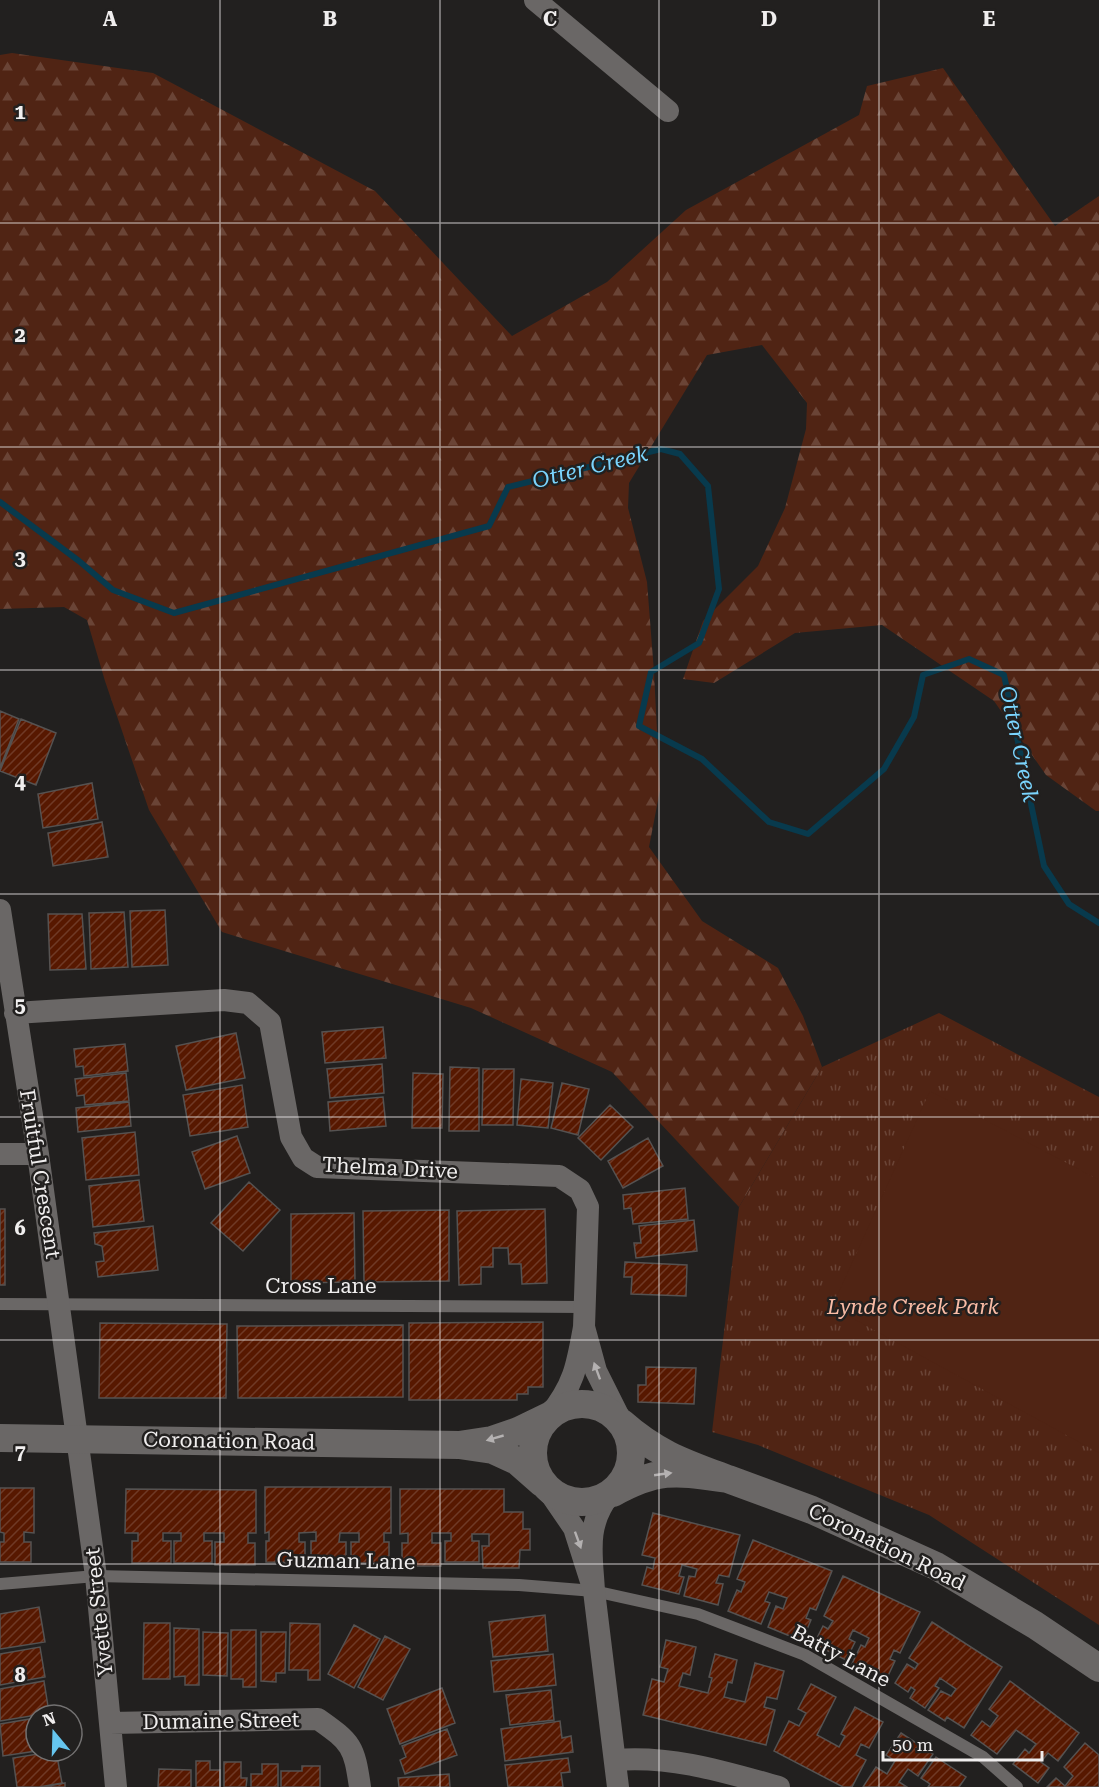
<svg xmlns="http://www.w3.org/2000/svg" width="1099" height="1787" font-family="'Roboto Serif',serif">
<defs>
<pattern id="forest-firs" width="22" height="20" patternUnits="userSpaceOnUse" patternTransform="scale(1.5)"><rect width="22" height="20" fill="#502414"/><path d="M5 1l3.5 6h-7zM16 11l3.5 6h-7z" fill="#6a4436"/></pattern>
<pattern id="park-tufts" width="24" height="20" patternUnits="userSpaceOnUse" patternTransform="scale(1.5)"><rect width="24" height="20" fill="#502414"/><path d="M3 7l-1-3M5 7V3M7 7l1-3M15 17l-1-3M17 17v-4M19 17l1-3" fill="none" stroke="#6a4436"/></pattern>
<pattern id="building-hatch" width="6" height="6" patternUnits="userSpaceOnUse" patternTransform="scale(1.5)"><rect width="6" height="6" fill="#571800"/><path d="M-1 1l2-2M0 6l6-6M5 7l2-2" fill="none" stroke="#6f3a26"/></pattern>
</defs>
<rect width="100%" height="100%" fill="#22201f"/>
<path fill="url(#forest-firs)" d="M12,53L153,73L375,191L512,336L607,282L686,210L859,115L867,86L943,68L1055,226L1099,196V811H1096L1046,775L994,701L882,625L795,633L714,683L683,679L703,621L758,566L785,508L806,429L807,403L762,345L707,355L629,483L628,508L647,582L654,672L660,790L649,847L702,921L778,968L803,1016L822,1067L739,1207L612,1072L471,1008L222,932L149,810L105,681L87,620L64,607L0,609V55Z"/>
<path fill="url(#park-tufts)" d="M939,1013L1099,1097V1625L929,1515L758,1445L712,1432L739,1207L822,1067Z"/>
<path fill="#502414" d="M930,1091L1099,1180V1453L832,1307Z"/>
<g fill="none" stroke-linecap="round" stroke-linejoin="round">
<path stroke="#083a4d" stroke-width="6" d="M0,502L79,561L113,590L174,613L489,526L508,487L661,449L680,454L708,486L719,589L699,643L651,672L639,726L702,759L769,822L808,834L884,769L914,717L923,675L969,659L1004,675L1044,866L1069,904L1099,923"/>
</g>
<path fill="url(#building-hatch)" stroke="#555251" stroke-width="1.5" d="M0,711L19,719L0,768Z
M21,719L56,733L36,785L0,771Z
M92,783L98,819L43,828L38,794Z
M102,822L108,857L53,866L48,833Z
M165,910L168,965L132,967L130,911Z
M124,912L128,967L91,969L89,913Z
M48,914H82L86,969L50,970Z
M383,1027L386,1058L325,1063L322,1032Z
M236,1033L245,1078L186,1090L176,1046Z
M125,1044L128,1071L84,1076L83,1066L76,1067L74,1049Z
M382,1064L384,1093L330,1098L327,1069Z
M450,1067L479,1068V1131H449Z
M483,1069H514L513,1125H482Z
M126,1073L129,1101L85,1105L84,1095L77,1096L75,1079Z
M413,1073L443,1074L442,1128H412Z
M521,1079L553,1083L548,1128L517,1125Z
M562,1083L589,1089L578,1135L551,1128Z
M242,1085L248,1127L190,1136L183,1095Z
M383,1097L386,1126L330,1131L328,1102Z
M129,1102L131,1126L78,1132L76,1108Z
M610,1105L633,1127L601,1160L578,1138Z
M135,1132L139,1175L86,1180L82,1138Z
M237,1136L250,1173L205,1189L192,1152Z
M648,1138L663,1166L623,1188L608,1161Z
M139,1180L144,1221L93,1227L89,1186Z
M249,1182L280,1210L243,1251L211,1223Z
M685,1188L688,1219L633,1224L631,1208L624,1209L623,1195Z
M0,1209H5V1285H0Z
M545,1209L547,1283L522,1284L521,1264H509L508,1248H493V1267H481V1284L459,1285L457,1211Z
M449,1210V1281L364,1282L363,1211Z
M354,1213L355,1282L291,1283V1214Z
M694,1220L697,1251L636,1258L634,1243H641L639,1226Z
M153,1226L158,1270L98,1277L96,1262L104,1261L102,1246L95,1244L94,1233Z
M625,1262L687,1265L686,1296L631,1294L632,1277H624Z
M543,1322V1387H528V1394H517V1400H409V1323Z
M100,1323L227,1324L226,1398H99Z
M403,1325V1397L238,1398L237,1326Z
M646,1367L696,1368L694,1404L638,1402V1385H646Z
M265,1487H391V1533H384V1542H389V1563H351V1542H359V1533H340L339,1542H346V1563H311V1541H316V1532L299,1533V1542H305V1563L266,1562V1541H269V1532L265,1533Z
M0,1488H34V1533L24,1532V1542H31V1562H0V1542H4V1533L0,1532Z
M126,1489L256,1490V1533H248V1543H255V1565H215V1542H224V1533H204V1541H212V1563H174V1541H181V1533H163V1541H171V1563H132V1541H138V1533H125Z
M400,1489H504V1512H523V1529H530V1550H520L519,1568H483L482,1546H489V1534H472V1541H479V1562H445V1541H451V1533H432V1543H441V1566H402V1543H408V1533L400,1534Z
M653,1513L740,1535L729,1577L719,1575L716,1583L723,1584L718,1605L684,1596L689,1576L695,1577L697,1569L682,1565L679,1576L684,1577L679,1594L642,1585L647,1567L653,1569L655,1558L642,1555Z
M753,1540L832,1571L816,1610L810,1608L806,1618L811,1620L802,1641L768,1627L776,1606L783,1609L787,1598L769,1592L765,1601L770,1603L761,1624L728,1611L737,1590L741,1592L745,1582L737,1579Z
M843,1576L920,1612L900,1653L894,1650L890,1659L895,1661L885,1682L851,1666L861,1645L865,1647L869,1638L853,1630L849,1639L855,1642L846,1660L814,1644L823,1626L828,1629L833,1621L824,1616Z
M39,1607L45,1642L0,1649V1614Z
M545,1615L548,1651L493,1657L489,1622Z
M932,1622L1002,1667L964,1728L947,1717L945,1721L928,1710L941,1691L951,1696L956,1689L940,1678L935,1686L939,1688L925,1708L910,1698L915,1690L911,1687L908,1692L895,1683L907,1664L915,1669L918,1664L909,1658Z
M144,1623H170V1679H143Z
M290,1623L320,1624V1680H308V1670H289Z
M354,1625L380,1639L354,1688L328,1674Z
M174,1628L199,1629V1685H185V1676L174,1677Z
M231,1630H256V1687H243V1679H231Z
M203,1632L228,1633L227,1676L203,1675Z
M261,1632H286L285,1673H276V1682L261,1681Z
M385,1636L410,1649L383,1700L358,1687Z
M666,1640L696,1647L690,1675L683,1673L679,1686L708,1693L712,1678L709,1677L715,1654L737,1660L732,1683L728,1682L724,1697L745,1702L755,1663L784,1671L777,1699L767,1697L764,1707L775,1710L766,1745L643,1715L652,1679L664,1682L668,1669L660,1667Z
M40,1647L45,1677L0,1685V1654Z
M553,1654L556,1685L494,1692L491,1661Z
M44,1681L49,1713L0,1721V1689Z
M1010,1681L1079,1733L1058,1761L1048,1753L1041,1762L1049,1768L1038,1783L1013,1764L1025,1749L1029,1753L1036,1744L1016,1730L997,1754L971,1735L982,1721L990,1727L998,1716L989,1709Z
M811,1684L836,1697L817,1735L839,1747L845,1736L841,1734L855,1707L883,1722L869,1748L861,1744L856,1755L866,1760L852,1787H843L774,1751L789,1721L799,1726L806,1713L798,1709Z
M442,1688L455,1723L400,1744L387,1709Z
M551,1690L554,1720L510,1725L506,1695Z
M36,1718V1751L3,1756L0,1724Z
M560,1721L562,1738L571,1736L573,1752L505,1761L501,1729Z
M447,1729L457,1755L405,1774L400,1760L406,1757L402,1746Z
M901,1733L933,1754L918,1776L908,1769L899,1782L907,1787H863L876,1767L887,1774L895,1761L886,1755Z
M1085,1743L1099,1755V1787H1047L1056,1778L1065,1786L1073,1776L1064,1767Z
M56,1751L62,1783L39,1787H17L13,1758Z
M936,1757L966,1777L959,1787H928L930,1784L921,1778Z
M568,1758L570,1772L561,1773L563,1787H508L505,1765Z
M196,1761H210V1770H220V1787H196Z
M224,1762H241V1778H247L246,1787H224Z
M262,1764H278V1787H251V1774H262Z
M302,1766H320V1787H281V1771H302Z
M159,1769L191,1770V1787H158Z
M449,1774L450,1787H399L398,1778Z
M65,1783V1787H43Z"/>
<g fill="none" stroke-linecap="round" stroke-linejoin="round">
<path stroke="#6a6766" stroke-width="12" d="M0,1304L583,1307
M0,1584L96,1576L519,1585L594,1591L698,1614L805,1655L983,1757L1017,1787"/>
<path stroke="#6a6766" stroke-width="22" d="M535,0L668,111
M0,910L38,1154L96,1576L116,1787
M15,1013L224,1000L248,1003L270,1022L291,1137L303,1158L317,1167L559,1176L580,1190L588,1207L584,1327
M0,1154H38
M549,1416C574,1385 577,1366 584,1327L596,1371L622,1423
M548,1490L574,1528L594,1591C592,1554 585,1527 609,1495
M594,1591L618,1787
M110,1723L318,1719C352,1743 354,1746 360,1787
M615,1760C671,1755 725,1772 779,1787"/>
<path stroke="#6a6766" stroke-width="28" d="M533 1453a49 49 0 1 1 98 0a49 49 0 1 1-98 0Z
M0,1438L459,1445
M728,1479L812,1510L936,1566L1035,1625L1099,1668
M542,1483L517,1461L493,1450L459,1445L492,1440L518,1431L549,1416
M613,1493C660,1467 678,1472 728,1479C685,1463 657,1454 622,1423"/>
</g>
<defs><path id="oneway-solid" d="M-6-.8H1V-3.2L6.5 0L1 3.2V.8H-6Z" transform="scale(1.5)"/></defs>
<g fill="#b4b1b1">
<use href="#oneway-solid" transform="translate(597 1371) rotate(-110)"/>
<use href="#oneway-solid" transform="translate(495 1438) rotate(164)"/>
<use href="#oneway-solid" transform="translate(663 1474) rotate(-8)"/>
<use href="#oneway-solid" transform="translate(578 1540) rotate(70)"/>
</g>
<path fill="none" stroke="#f0eeee" stroke-width="1.5" stroke-opacity="0.55" d="M220,0V1787M440,0V1787M659,0V1787M879,0V1787M0,223H1099M0,447H1099M0,670H1099M0,894H1099M0,1117H1099M0,1340H1099M0,1564H1099"/>
<g text-anchor="middle" dominant-baseline="central" stroke-width="5" stroke-linejoin="round" paint-order="stroke">
<g font-size="21" fill="#f0eeee" stroke="#22201f">
<text transform="translate(390 1168) rotate(3)">Thelma Drive</text>
<text transform="translate(40 1174) rotate(81)">Fruitful Crescent</text>
<text x="321" y="1286">Cross Lane</text>
<text transform="translate(229 1441) rotate(1)">Coronation Road</text>
<text transform="translate(887 1547) rotate(26)">Coronation Road</text>
<text transform="translate(346 1561) rotate(1)">Guzman Lane</text>
<text transform="translate(99 1612) rotate(-96)">Yvette Street</text>
<text transform="translate(841 1656) rotate(28)">Batty Lane</text>
<text transform="translate(221 1721) rotate(-1)">Dumaine Street</text>
</g>
<g font-size="21" font-style="italic" fill="#fabca6" stroke="#22201f">
<text x="913" y="1307">Lynde Creek Park</text>
</g>
<g font-size="22" font-style="italic" fill="#7ad4fd" stroke="#22201f">
<text transform="translate(590 467) rotate(-14)">Otter Creek</text>
<text transform="translate(1019 744) rotate(78)">Otter Creek</text>
</g>
</g>
<g font-size="20" text-anchor="middle" font-weight="bold" fill="#f0eeee" stroke="#22201f" stroke-width="5" stroke-linejoin="round" paint-order="stroke">
<text x="110" y="26">A</text>
<text x="330" y="26">B</text>
<text x="550" y="26">C</text>
<text x="769" y="26">D</text>
<text x="989" y="26">E</text>
<text x="20" y="119">1</text>
<text x="20" y="342">2</text>
<text x="20" y="565">3</text>
<text x="20" y="789">4</text>
<text x="20" y="1012">5</text>
<text x="20" y="1235">6</text>
<text x="20" y="1459">7</text>
<text x="20" y="1682">8</text>
</g>
<g transform="translate(54 1733) rotate(341)"><circle r="28" fill="#22201f" stroke="#747272" stroke-width="1.5"/>
<path d="M0-4.5L10 22L0 15L-10 22Z" fill="#65c5ee"/>
<text y="-9" font-size="16" font-weight="bold" text-anchor="middle" fill="#f0eeee">N</text>
</g>
<path d="M883 1751v9h159v-9" fill="none" stroke="#f0eeee" stroke-width="3"/>
<text x="892" y="1751" font-size="18" fill="#f0eeee" stroke="#22201f" stroke-width="4.5" paint-order="stroke">50 m</text>
</svg>
